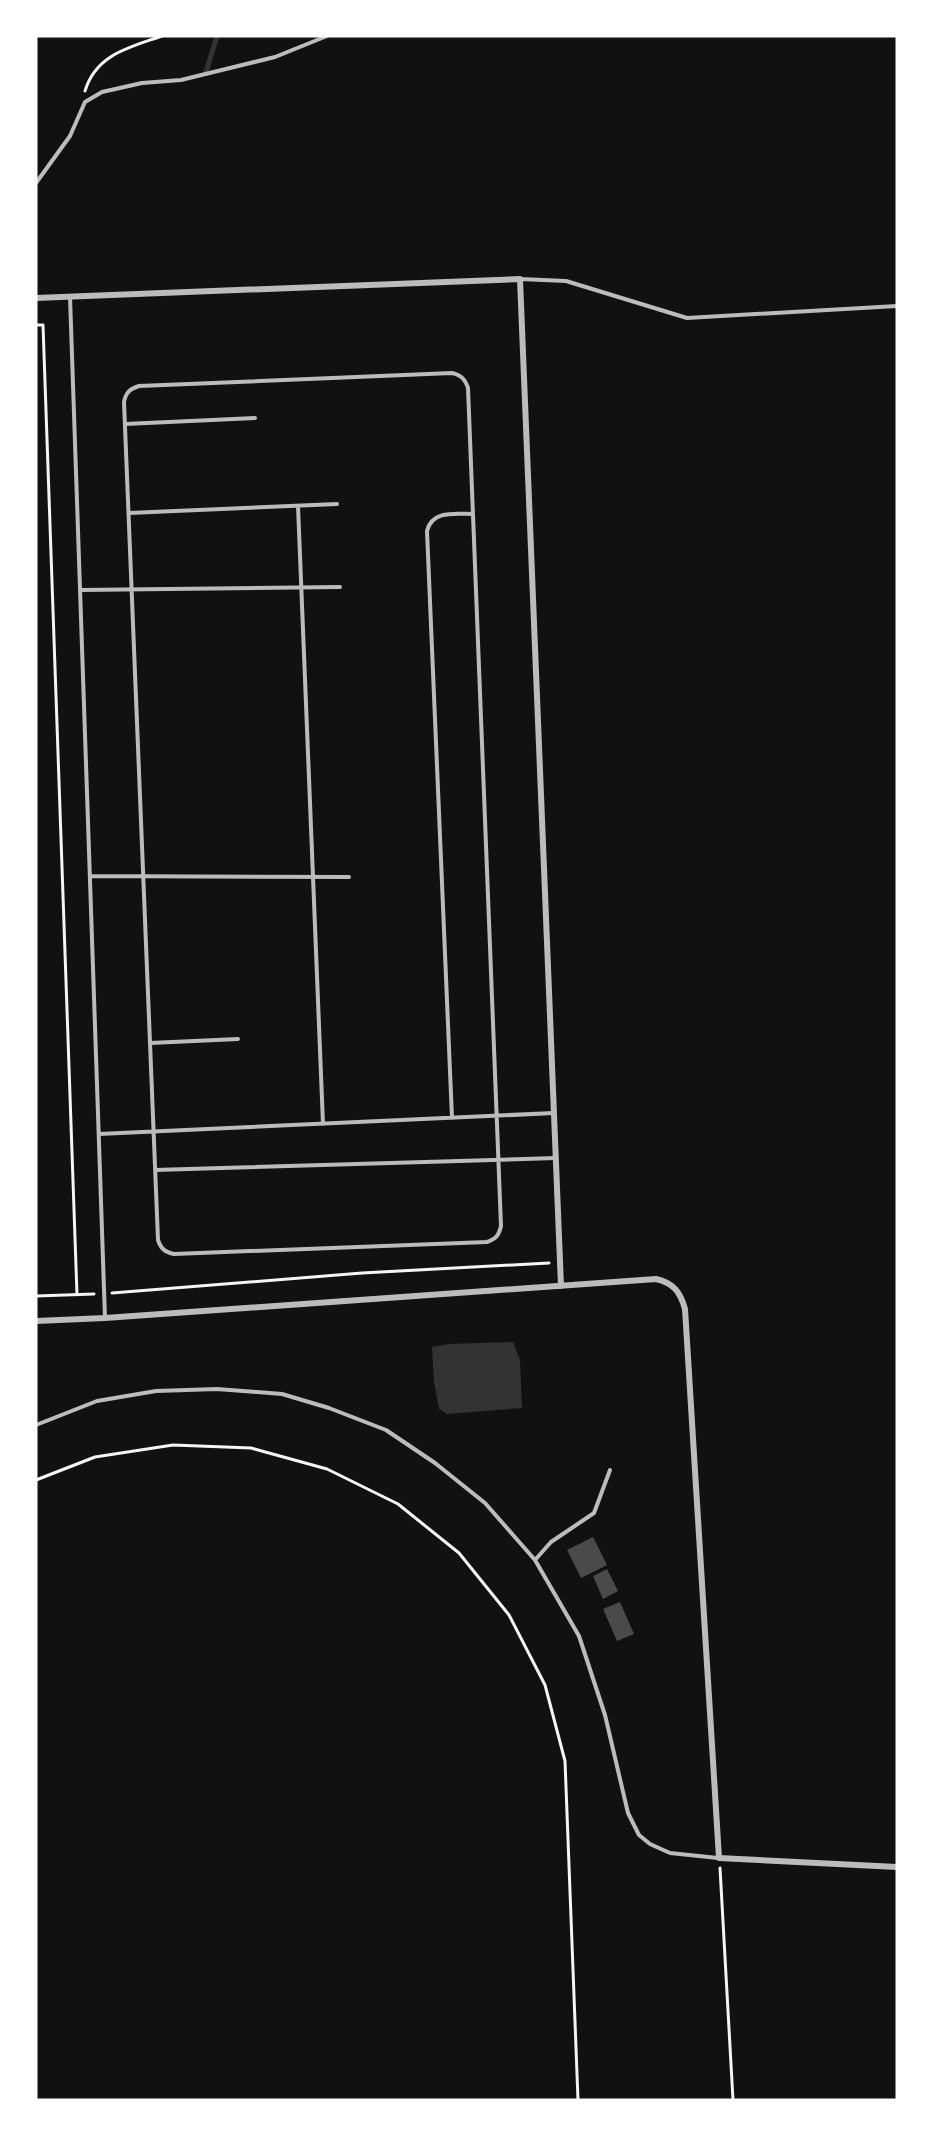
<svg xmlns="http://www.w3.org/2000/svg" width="933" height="2136" font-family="'Roboto Condensed',sans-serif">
<rect width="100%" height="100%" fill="#111"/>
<path fill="#333" d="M513,1342L520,1360L522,1408L447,1414L439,1409L434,1382L432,1347L449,1344Z"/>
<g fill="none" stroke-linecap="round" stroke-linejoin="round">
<path stroke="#333" stroke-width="5" d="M206,72L217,36"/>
</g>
<path fill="#4a4a4a" d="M593,1537L607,1565L581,1578L567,1550Z
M607,1569L618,1591L603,1599L593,1576Z
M620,1602L634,1634L617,1641L603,1609Z"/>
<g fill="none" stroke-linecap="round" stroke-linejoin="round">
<path stroke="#f5f5f5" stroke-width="3" d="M85,91C96,54 131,47 162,36
M36,325H43L77,1295
M112,1293L362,1273L549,1263
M36,1296L94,1294
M36,1480L95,1457L173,1445L251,1448L327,1469L398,1504L459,1553L509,1615L545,1685L565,1761L578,2100
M720,1868L733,2100"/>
<path stroke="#bcbcbc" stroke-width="4" d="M36,183L70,136L85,102L102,92L142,83L181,80L275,57L327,36
M520,279L566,281L687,318L897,306
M70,297L105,1318
M452,373C461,375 465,379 468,388L501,1226C499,1235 496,1239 487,1242L174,1254C165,1252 161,1249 158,1240L124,402C126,392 130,389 139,386Z
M125,424L255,418
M298,506L323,1124
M129,513L337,504
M80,590L340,587
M90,876L349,877
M150,1043L238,1039
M452,1118L427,531C432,510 455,514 473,514
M99,1134L554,1113
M155,1170L556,1158
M36,1425L97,1401L156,1391L217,1389L282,1394L329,1408L386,1430L435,1463L485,1503L535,1560L579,1636L605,1715L628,1813L639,1835L650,1844L670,1853L718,1858
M535,1560L551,1542L594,1513L610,1470"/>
<path stroke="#bcbcbc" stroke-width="6" d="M36,298L520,279L561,1286
M36,1321L105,1318L656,1279C673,1283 680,1291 685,1309L719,1858L897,1867"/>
</g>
<rect width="933" height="2136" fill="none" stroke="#ffffff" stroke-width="75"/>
</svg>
